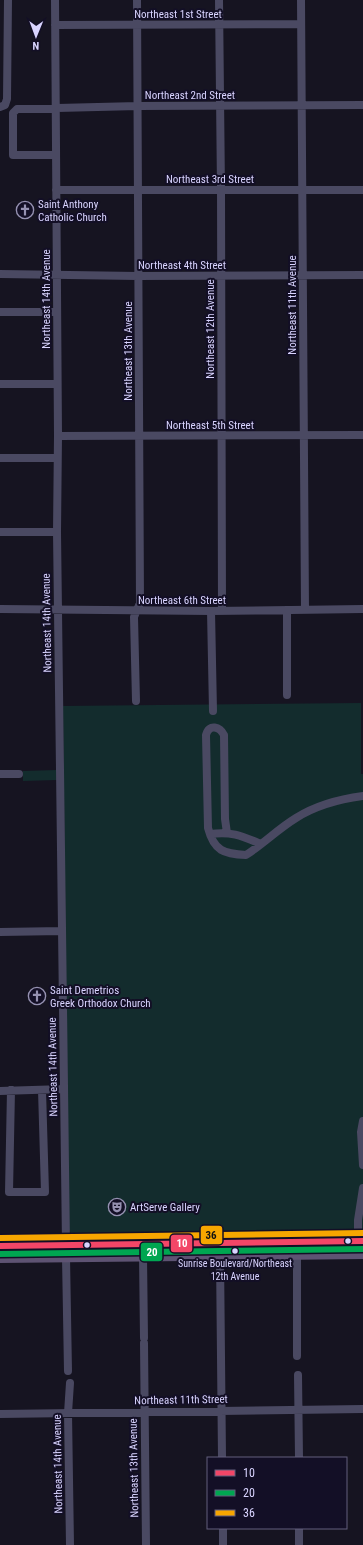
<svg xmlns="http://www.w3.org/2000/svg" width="363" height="1545" font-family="'Roboto Condensed',sans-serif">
<rect width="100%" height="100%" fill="#161421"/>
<path fill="#132c2d" d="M361,703V774H363V1235L74,1239L69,1230L63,706Z
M57,770V780L23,781V771Z"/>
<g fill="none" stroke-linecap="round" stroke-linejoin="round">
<path stroke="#4a4962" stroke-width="8" d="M55,0L58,436L57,532L66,1245
M219,0L221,190L222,611
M301,0L305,610
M55,25L301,24
M0,107L5,105L7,99L8,0
M56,155H13V113L17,109L138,106L363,105
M56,190H363
M0,274L138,276L363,275
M0,312H56
M0,384H57
M58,436L363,435
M0,458H57
M0,532H57
M0,609L211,611L363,609
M287,610V695
M211,611L213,711
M136,701L134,617L140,603L137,0
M0,774H19
M227,833L225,819L224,735C220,727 209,723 206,735L208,828C214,851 224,854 246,855C263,844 278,829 296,818C315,806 340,799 363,796
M210,834C232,831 242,836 261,844
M0,932L62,931
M11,1090L9,1192H45L42,1090
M0,1091L64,1089
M363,1121L361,1132L363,1165
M358,1241V1220L363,1188
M297,1254V1356
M143,1256L144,1338
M220,1256L222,1458
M66,1257L68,1371
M144,1343L146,1545
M298,1375L299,1458
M70,1383L68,1413L70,1545
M0,1414L363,1409
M223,1528V1545
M299,1528V1545"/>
<path stroke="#5e5373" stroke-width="10" d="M0,1246L363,1241
M0,1258L363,1254"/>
<defs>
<path id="bus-1" d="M0,1246L363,1241"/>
<path id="bus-2" d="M0,1254L363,1249"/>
<path id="bus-3" d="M0,1238L363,1233"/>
</defs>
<use href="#bus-1" stroke="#130f26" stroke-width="9"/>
<use href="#bus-2" stroke="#130f26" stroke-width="9"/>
<use href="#bus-3" stroke="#130f26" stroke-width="9"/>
<use href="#bus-1" stroke="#f34667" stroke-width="6"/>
<use href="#bus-2" stroke="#00a651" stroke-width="6"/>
<use href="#bus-3" stroke="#f7a600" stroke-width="6"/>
</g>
<defs>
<symbol id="church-ring" viewBox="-11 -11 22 22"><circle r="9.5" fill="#130f26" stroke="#9591b1" stroke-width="1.5"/><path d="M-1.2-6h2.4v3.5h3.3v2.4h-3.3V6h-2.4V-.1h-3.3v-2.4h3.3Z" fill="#9591b1"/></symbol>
<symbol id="theatre-ring" viewBox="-11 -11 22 22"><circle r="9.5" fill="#130f26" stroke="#9591b1" stroke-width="1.5"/><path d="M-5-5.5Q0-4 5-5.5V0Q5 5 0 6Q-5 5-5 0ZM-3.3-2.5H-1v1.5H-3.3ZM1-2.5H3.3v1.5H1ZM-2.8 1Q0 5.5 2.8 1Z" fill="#9591b1"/></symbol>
</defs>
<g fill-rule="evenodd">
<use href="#church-ring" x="15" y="200" width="20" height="20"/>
<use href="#church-ring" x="27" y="986" width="20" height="20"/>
<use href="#theatre-ring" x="107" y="1197" width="20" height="20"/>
</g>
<g fill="#d9d4ff" stroke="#130f26" stroke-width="1.5">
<circle cx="348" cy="1241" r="3.5"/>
<circle cx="87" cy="1245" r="3.5"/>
<circle cx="235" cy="1251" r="3.5"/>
</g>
<g text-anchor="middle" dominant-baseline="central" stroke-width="4" stroke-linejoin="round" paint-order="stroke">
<g font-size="10" fill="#d9d4ff" stroke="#130f26">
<text x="235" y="1263">Sunrise Boulevard/Northeast<tspan x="235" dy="13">12th Avenue</tspan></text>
</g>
<g font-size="11" fill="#d9d4ff" stroke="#130f26">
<text x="178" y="14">Northeast 1st Street</text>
<text x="190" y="95">Northeast 2nd Street</text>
<text x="210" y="179">Northeast 3rd Street</text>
<text x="182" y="265">Northeast 4th Street</text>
<text transform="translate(46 299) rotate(-90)">Northeast 14th Avenue</text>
<text transform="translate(292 305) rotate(-90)">Northeast 11th Avenue</text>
<text transform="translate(210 329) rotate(-90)">Northeast 12th Avenue</text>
<text transform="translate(128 351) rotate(-90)">Northeast 13th Avenue</text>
<text x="210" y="425">Northeast 5th Street</text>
<text x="182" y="600">Northeast 6th Street</text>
<text transform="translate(47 623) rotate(-91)">Northeast 14th Avenue</text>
<text transform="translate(53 1067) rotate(-91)">Northeast 14th Avenue</text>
<text transform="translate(181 1400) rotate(-1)">Northeast 11th Street</text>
<text transform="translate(58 1464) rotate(-91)">Northeast 14th Avenue</text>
<text transform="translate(134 1468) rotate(-91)">Northeast 13th Avenue</text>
</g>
<g font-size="11" fill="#d9d4ff" stroke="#130f26" text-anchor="start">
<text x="38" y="204">Saint Anthony<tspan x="38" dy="13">Catholic Church</tspan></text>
<text x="50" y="990">Saint Demetrios<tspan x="50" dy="13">Greek Orthodox Church</tspan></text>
<text x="130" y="1207">ArtServe Gallery</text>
</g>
</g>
<g stroke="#130f26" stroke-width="1.5">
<rect x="200" y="1225" width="23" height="20" rx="4" fill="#f7a600"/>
<rect x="170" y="1234" width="23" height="19" rx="4" fill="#f34667"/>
<rect x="140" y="1242" width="23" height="20" rx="4" fill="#00a651"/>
</g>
<g font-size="11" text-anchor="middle" font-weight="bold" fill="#fff">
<text x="182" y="1247">10</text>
<text x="152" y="1256">20</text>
</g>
<g font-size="11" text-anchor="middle" font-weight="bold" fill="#111">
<text x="211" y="1239">36</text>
</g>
<rect x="207" y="1457" width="140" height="72" fill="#130f26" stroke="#625e7d"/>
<rect x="215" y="1470" width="20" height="6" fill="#f34667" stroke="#625e7d"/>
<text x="243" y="1477" font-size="12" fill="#d9d4ff">10</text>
<rect x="215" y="1490" width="20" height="6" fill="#00a651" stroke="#625e7d"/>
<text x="243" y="1497" font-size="12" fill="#d9d4ff">20</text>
<rect x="215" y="1510" width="20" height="6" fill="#f7a600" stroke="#625e7d"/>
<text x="243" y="1517" font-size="12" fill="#d9d4ff">36</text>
<g transform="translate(36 36) rotate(181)" stroke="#130f26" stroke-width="3" paint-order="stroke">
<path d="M0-3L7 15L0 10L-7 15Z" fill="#d9d4ff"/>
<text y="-6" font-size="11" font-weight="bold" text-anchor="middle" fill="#d9d4ff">N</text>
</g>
</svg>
